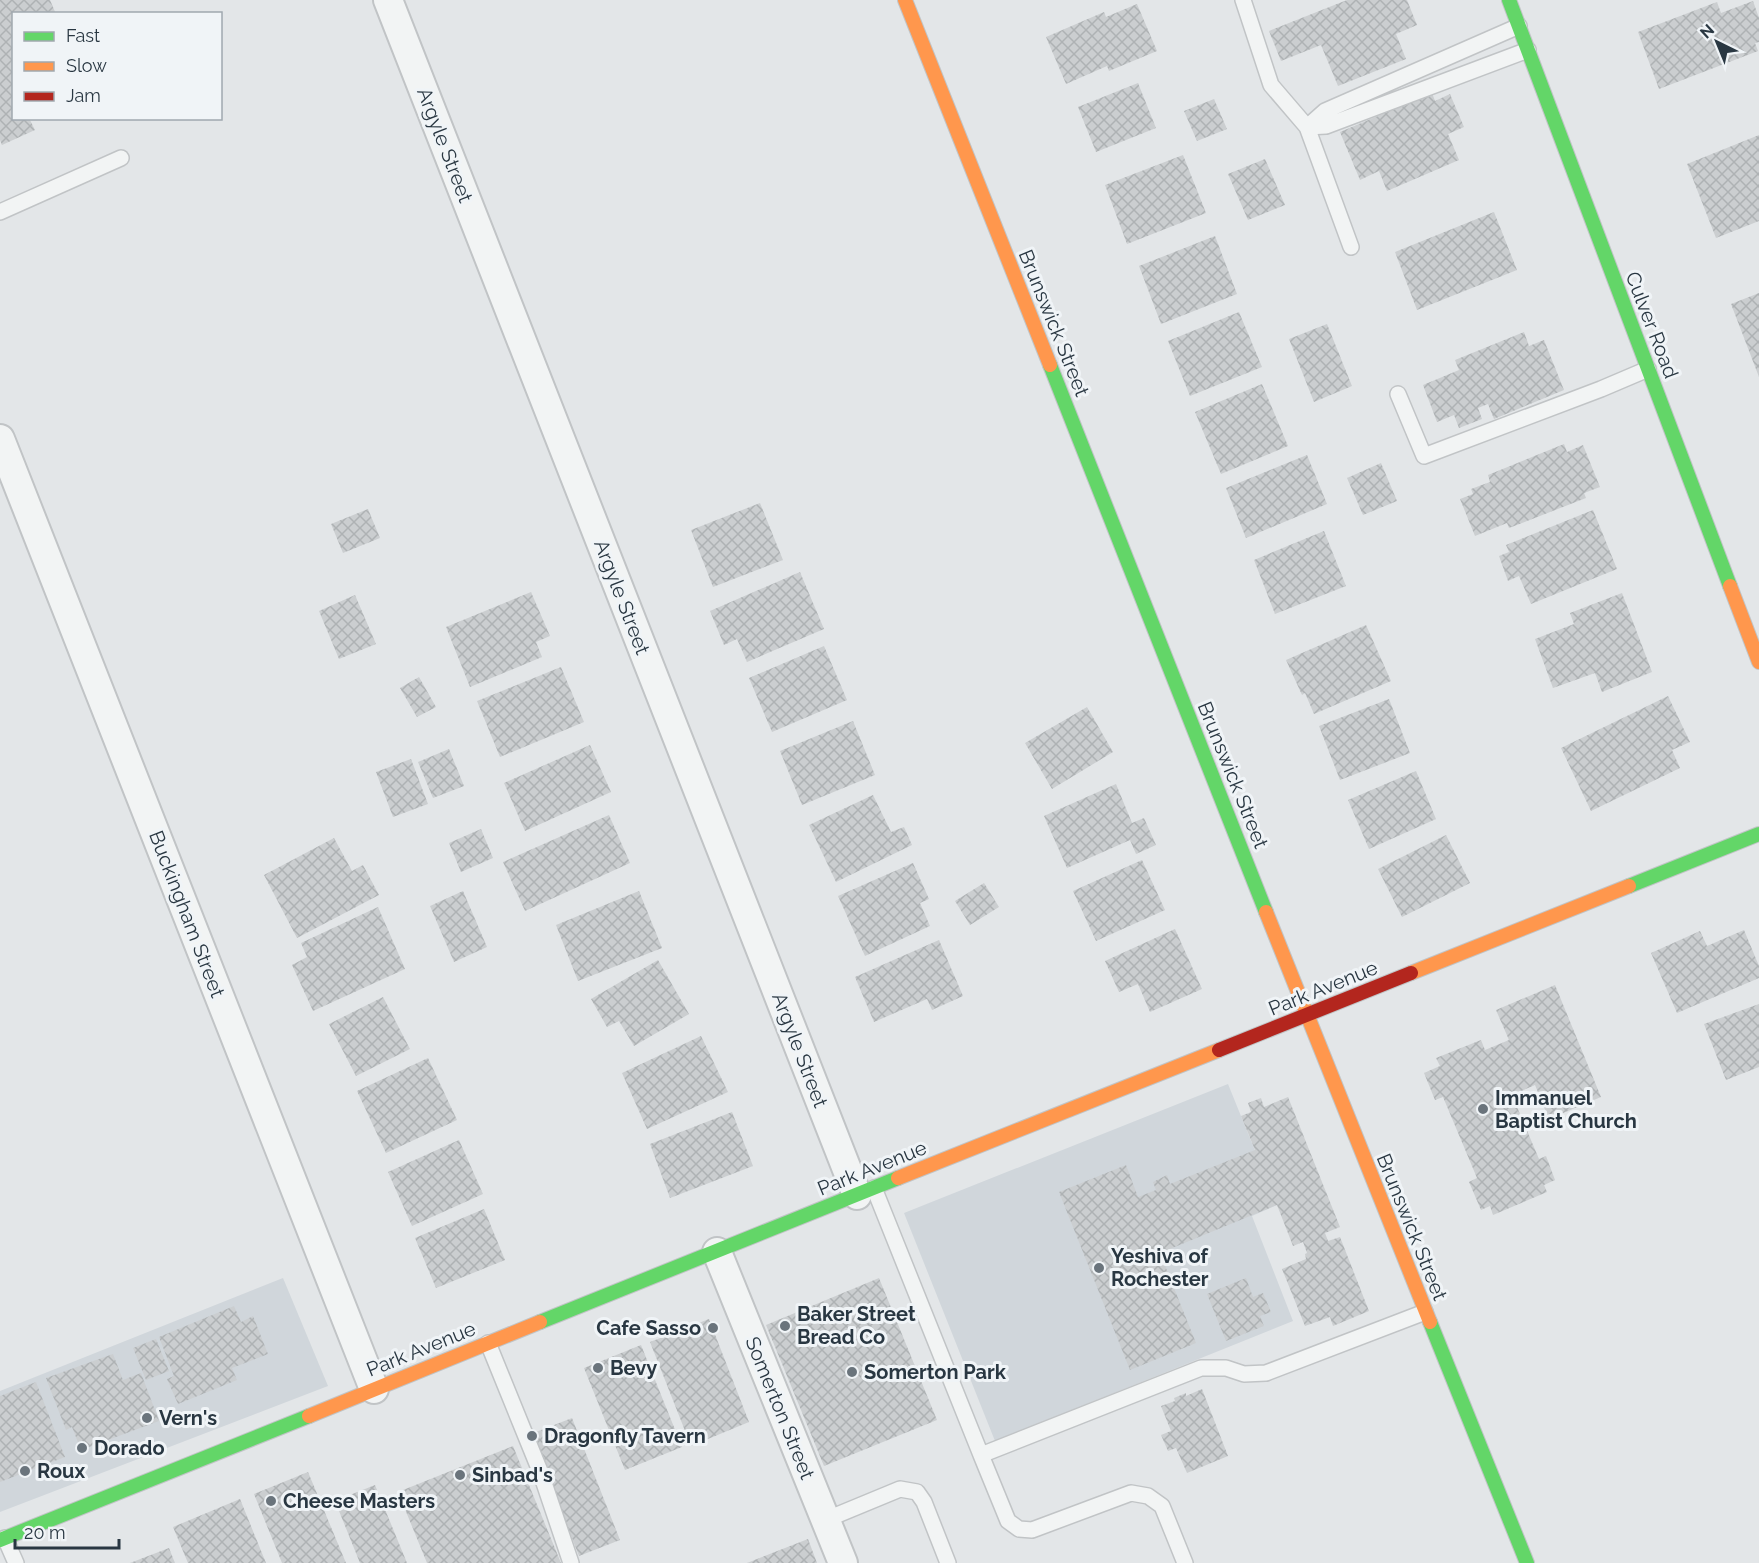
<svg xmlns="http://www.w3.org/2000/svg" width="1759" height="1563" font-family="Raleway,sans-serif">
<defs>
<pattern id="building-cross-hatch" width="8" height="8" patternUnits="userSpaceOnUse" patternTransform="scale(1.5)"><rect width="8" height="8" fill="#cbced0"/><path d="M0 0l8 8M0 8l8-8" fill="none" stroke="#aeb2b4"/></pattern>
</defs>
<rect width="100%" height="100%" fill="#e3e6e8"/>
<path fill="#d0d6db" d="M1228,1084L1277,1205L1252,1216L1293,1321L995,1441L904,1213Z
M283,1278L328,1386L0,1512V1391Z"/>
<path fill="url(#building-cross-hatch)" d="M0,0H50L56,14H14V118H29L35,130L2,145L0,140Z
M1347,0H1407L1417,25L1396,34L1406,59L1338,86L1321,45L1281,61L1269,31Z
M1753,1L1759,18V42L1755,43L1758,51L1659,89L1638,32L1717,2L1721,13Z
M1137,4L1157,51L1109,71L1107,66L1066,84L1046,37L1104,12L1106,17Z
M1138,83L1156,128L1096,152L1078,107Z
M1432,93L1435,101L1450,94L1464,127L1448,134L1459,160L1387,191L1379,171L1360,180L1340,132Z
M1214,99L1227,129L1197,141L1184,111Z
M1759,135V221L1716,238L1687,164Z
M1183,155L1206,213L1127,244L1105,185Z
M1265,159L1285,205L1248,220L1228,174Z
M1494,212L1517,270L1417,310L1395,252Z
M1215,236L1237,294L1161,324L1139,266Z
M1759,293V377L1731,304Z
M1239,312L1262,367L1190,396L1168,341Z
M1327,324L1352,386L1314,402L1289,339Z
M1524,332L1529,346L1544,340L1564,390L1494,419L1488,404L1478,408L1482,419L1459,428L1454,415L1437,422L1423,385L1459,370L1455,360Z
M1262,384L1288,446L1221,474L1195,412Z
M1564,444L1567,452L1583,445L1600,487L1584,493L1586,498L1509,528L1507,523L1475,536L1460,499L1473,494L1471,489L1490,482L1488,475Z
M1307,455L1327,504L1246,538L1226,488Z
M1381,463L1397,501L1363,515L1347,478Z
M760,503L783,560L713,587L691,530Z
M368,509L380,538L343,553L331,524Z
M1593,510L1617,569L1531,604L1519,576L1508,581L1499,556L1509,552L1506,545Z
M1324,531L1346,586L1275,614L1254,560Z
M800,572L824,629L747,662L737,639L724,645L710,611Z
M531,592L550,636L536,642L542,657L470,687L446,627Z
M1622,593L1652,672L1602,692L1595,673L1553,688L1535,639L1574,624L1570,613Z
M355,595L376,644L339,659L319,611Z
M1366,625L1391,681L1314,714L1305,693L1302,695L1286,660Z
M824,646L847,700L772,732L749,678Z
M561,667L584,722L500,757L477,701Z
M419,677L436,707L417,717L400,688Z
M1668,696L1690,742L1672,750L1680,768L1591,811L1561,748Z
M1389,699L1410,753L1340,780L1319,726Z
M1087,707L1113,752L1052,789L1025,743Z
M853,721L875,775L802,805L780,751Z
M590,745L611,792L525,831L504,783Z
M449,749L464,786L433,798L418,762Z
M411,759L428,804L393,817L376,772Z
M1416,771L1436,819L1369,849L1348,800Z
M1116,784L1132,823L1144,818L1156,845L1136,854L1130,840L1067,868L1044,816Z
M873,795L891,832L904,827L912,845L836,882L809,825Z
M609,815L630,863L525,911L503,862Z
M481,829L493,858L461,872L449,843Z
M1446,835L1470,883L1402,917L1378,869Z
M334,838L352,871L363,865L379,895L297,938L264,875Z
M1142,860L1165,910L1096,941L1073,891Z
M913,863L929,899L920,903L930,926L865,956L838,896Z
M984,883L999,907L970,925L955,901Z
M463,891L487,947L454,962L430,906Z
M639,891L662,948L578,981L556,925Z
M378,907L405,969L313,1011L292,965L307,957L301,943Z
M1175,929L1202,989L1150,1012L1138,984L1119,992L1105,961Z
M1744,930L1759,966V978L1677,1013L1651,953L1700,931L1707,946Z
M939,940L963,996L932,1010L927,999L874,1022L855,977Z
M658,960L689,1014L634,1046L619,1021L607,1027L591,999Z
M1555,985L1601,1097L1549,1119L1535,1085L1512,1095L1539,1159L1546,1156L1555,1180L1544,1185L1547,1192L1493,1215L1490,1206L1481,1210L1469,1182L1477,1178L1443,1097L1435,1100L1424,1073L1440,1066L1436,1058L1481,1040L1485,1050L1509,1040L1496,1010Z
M383,997L410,1049L356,1076L329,1024Z
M1759,1004V1067L1726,1080L1704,1024Z
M701,1036L728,1092L647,1129L622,1073Z
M428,1058L457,1120L386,1153L357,1091Z
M1288,1097L1340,1227L1325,1233L1328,1241L1340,1237L1369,1311L1333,1326L1330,1317L1305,1326L1282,1269L1306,1259L1305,1254L1307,1253L1303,1242L1293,1246L1277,1205L1160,1253L1196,1343L1130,1370L1059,1192L1126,1165L1138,1197L1156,1190L1153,1182L1167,1175L1170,1184L1255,1150L1241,1116L1251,1112L1248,1103L1261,1098L1264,1107Z
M732,1112L753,1166L670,1198L650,1144Z
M459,1140L483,1194L412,1226L388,1172Z
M484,1209L505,1260L436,1288L415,1238Z
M879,1278L937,1420L824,1466L766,1325Z
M1246,1278L1253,1297L1263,1293L1271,1312L1260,1316L1264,1326L1226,1341L1207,1294Z
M234,1306L241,1322L253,1316L268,1354L232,1368L237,1380L178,1404L167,1379L174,1376L159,1337Z
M709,1319L749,1422L691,1446L650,1342Z
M156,1339L169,1371L146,1380L133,1348Z
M641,1345L682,1447L625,1470L584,1368Z
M113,1354L123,1380L141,1373L159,1421L81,1450L72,1427L66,1430L46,1378Z
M36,1382L65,1457L0,1482V1396Z
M1202,1389L1228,1456L1187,1473L1176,1448L1168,1451L1161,1435L1171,1431L1161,1406L1175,1401L1174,1398L1186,1393V1396Z
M572,1418L620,1540L579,1556L531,1434Z
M513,1446L561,1563H427L398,1492Z
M308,1472L346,1563H282L254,1494Z
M375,1485L407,1563H360L335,1501Z
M240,1499L266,1563H188L173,1527Z
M808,1539L817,1563H747Z
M169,1548L175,1563H130Z"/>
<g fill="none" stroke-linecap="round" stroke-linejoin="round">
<defs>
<path id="lane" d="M1243,0L1271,85L1307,127L1325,111L1519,26
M0,212L121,158
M1351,247L1307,127L1326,126L1528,50
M1398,394L1424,456L1601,389L1648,369
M874,1188L981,1455L1201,1368H1226L1244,1374L1266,1373L1425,1312
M488,1343L540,1471L571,1563
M981,1455L1008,1521L1019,1529L1032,1530L1131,1493L1148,1496L1162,1506L1185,1563
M825,1520L900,1489L917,1492L924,1502L948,1563
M5,1538L16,1563"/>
<path id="street" d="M388,0L857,1195
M0,439L374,1389
M717,1252L843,1563"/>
<path id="fast" d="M1509,0L1730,586
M1050,365L1266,912
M1629,886L1759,834
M540,1322L898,1178
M1430,1322L1527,1563
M0,1540L309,1416"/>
<path id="slow" d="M905,0L1050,365
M1730,586L1759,662
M1266,912L1430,1322
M1411,973L1629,886
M898,1178L1219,1050
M309,1416L540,1322"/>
<path id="jam" d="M1219,1050L1411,973"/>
</defs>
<use href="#lane" stroke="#c1c4c6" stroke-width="18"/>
<use href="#street" stroke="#c1c4c6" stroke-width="32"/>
<use href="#fast" stroke="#c1c4c6" stroke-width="16"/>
<use href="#slow" stroke="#c1c4c6" stroke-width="16"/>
<use href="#jam" stroke="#c1c4c6" stroke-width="16"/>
<use href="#lane" stroke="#f2f4f4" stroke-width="15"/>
<use href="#street" stroke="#f2f4f4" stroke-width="28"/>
<use href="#fast" stroke="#63d668" stroke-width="14"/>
<use href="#slow" stroke="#ff974d" stroke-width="14"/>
<use href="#jam" stroke="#b3261e" stroke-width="14"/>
</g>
<g fill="#6a747c" stroke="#f0f4f7" stroke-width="2">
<circle cx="1483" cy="1109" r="6"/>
<circle cx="1099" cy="1268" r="6"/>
<circle cx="785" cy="1326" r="6"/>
<circle cx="713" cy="1328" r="6"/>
<circle cx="598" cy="1368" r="6"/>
<circle cx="852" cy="1372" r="6"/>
<circle cx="147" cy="1418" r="6"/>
<circle cx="532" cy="1436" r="6"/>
<circle cx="82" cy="1448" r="6"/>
<circle cx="25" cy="1471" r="6"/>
<circle cx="460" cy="1475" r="6"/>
<circle cx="271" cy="1501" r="6"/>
</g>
<g text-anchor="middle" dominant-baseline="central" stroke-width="6" stroke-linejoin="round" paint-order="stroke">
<g font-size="20" fill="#293742" stroke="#f0f4f7">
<text transform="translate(445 145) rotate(69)">Argyle Street</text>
<text transform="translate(1054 323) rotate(68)">Brunswick Street</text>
<text transform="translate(1652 325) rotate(69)">Culver Road</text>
<text transform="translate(622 597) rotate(69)">Argyle Street</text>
<text transform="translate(1233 775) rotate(68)">Brunswick Street</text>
<text transform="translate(187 914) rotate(69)">Buckingham Street</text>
<text transform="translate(1323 988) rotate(-22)">Park Avenue</text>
<text transform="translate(800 1050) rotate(69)">Argyle Street</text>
<text transform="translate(872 1168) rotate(-22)">Park Avenue</text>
<text transform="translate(1412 1227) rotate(68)">Brunswick Street</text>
<text transform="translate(421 1349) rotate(-22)">Park Avenue</text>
<text transform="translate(780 1408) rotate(68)">Somerton Street</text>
</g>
<g font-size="20" font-weight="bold" fill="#293742" stroke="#f0f4f7" text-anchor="start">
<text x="1495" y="1098">Immanuel<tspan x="1495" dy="23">Baptist Church</tspan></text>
<text x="1111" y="1256">Yeshiva of<tspan x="1111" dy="23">Rochester</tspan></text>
<text x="797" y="1314">Baker Street<tspan x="797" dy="23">Bread Co</tspan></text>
<text x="701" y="1328" text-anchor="end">Cafe Sasso</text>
<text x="610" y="1368">Bevy</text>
<text x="864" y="1372">Somerton Park</text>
<text x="159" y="1418">Vern's</text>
<text x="544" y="1436">Dragonfly Tavern</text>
<text x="94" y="1448">Dorado</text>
<text x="37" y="1471">Roux</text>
<text x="472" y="1475">Sinbad's</text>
<text x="283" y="1501">Cheese Masters</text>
</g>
</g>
<rect x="12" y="12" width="210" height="108" fill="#f0f4f7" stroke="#a0a8af" stroke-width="1.5"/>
<rect x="24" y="32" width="30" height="9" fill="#63d668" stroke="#a0a8af" stroke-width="1.5"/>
<text x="66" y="42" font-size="18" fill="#293742">Fast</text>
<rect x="24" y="62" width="30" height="9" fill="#ff974d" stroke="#a0a8af" stroke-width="1.5"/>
<text x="66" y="72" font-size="18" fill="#293742">Slow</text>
<rect x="24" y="92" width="30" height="9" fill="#b3261e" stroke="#a0a8af" stroke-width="1.5"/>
<text x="66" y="102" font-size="18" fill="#293742">Jam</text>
<g transform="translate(1717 42) rotate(317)" stroke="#f0f4f7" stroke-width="4.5" paint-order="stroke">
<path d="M0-4.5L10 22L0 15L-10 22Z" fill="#293742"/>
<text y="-9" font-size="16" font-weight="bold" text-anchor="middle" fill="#293742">N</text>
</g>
<path d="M15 1539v9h104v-9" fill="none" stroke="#293742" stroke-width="3"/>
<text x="24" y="1539" font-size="18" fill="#293742" stroke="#f0f4f7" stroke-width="4.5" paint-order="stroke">20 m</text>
</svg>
